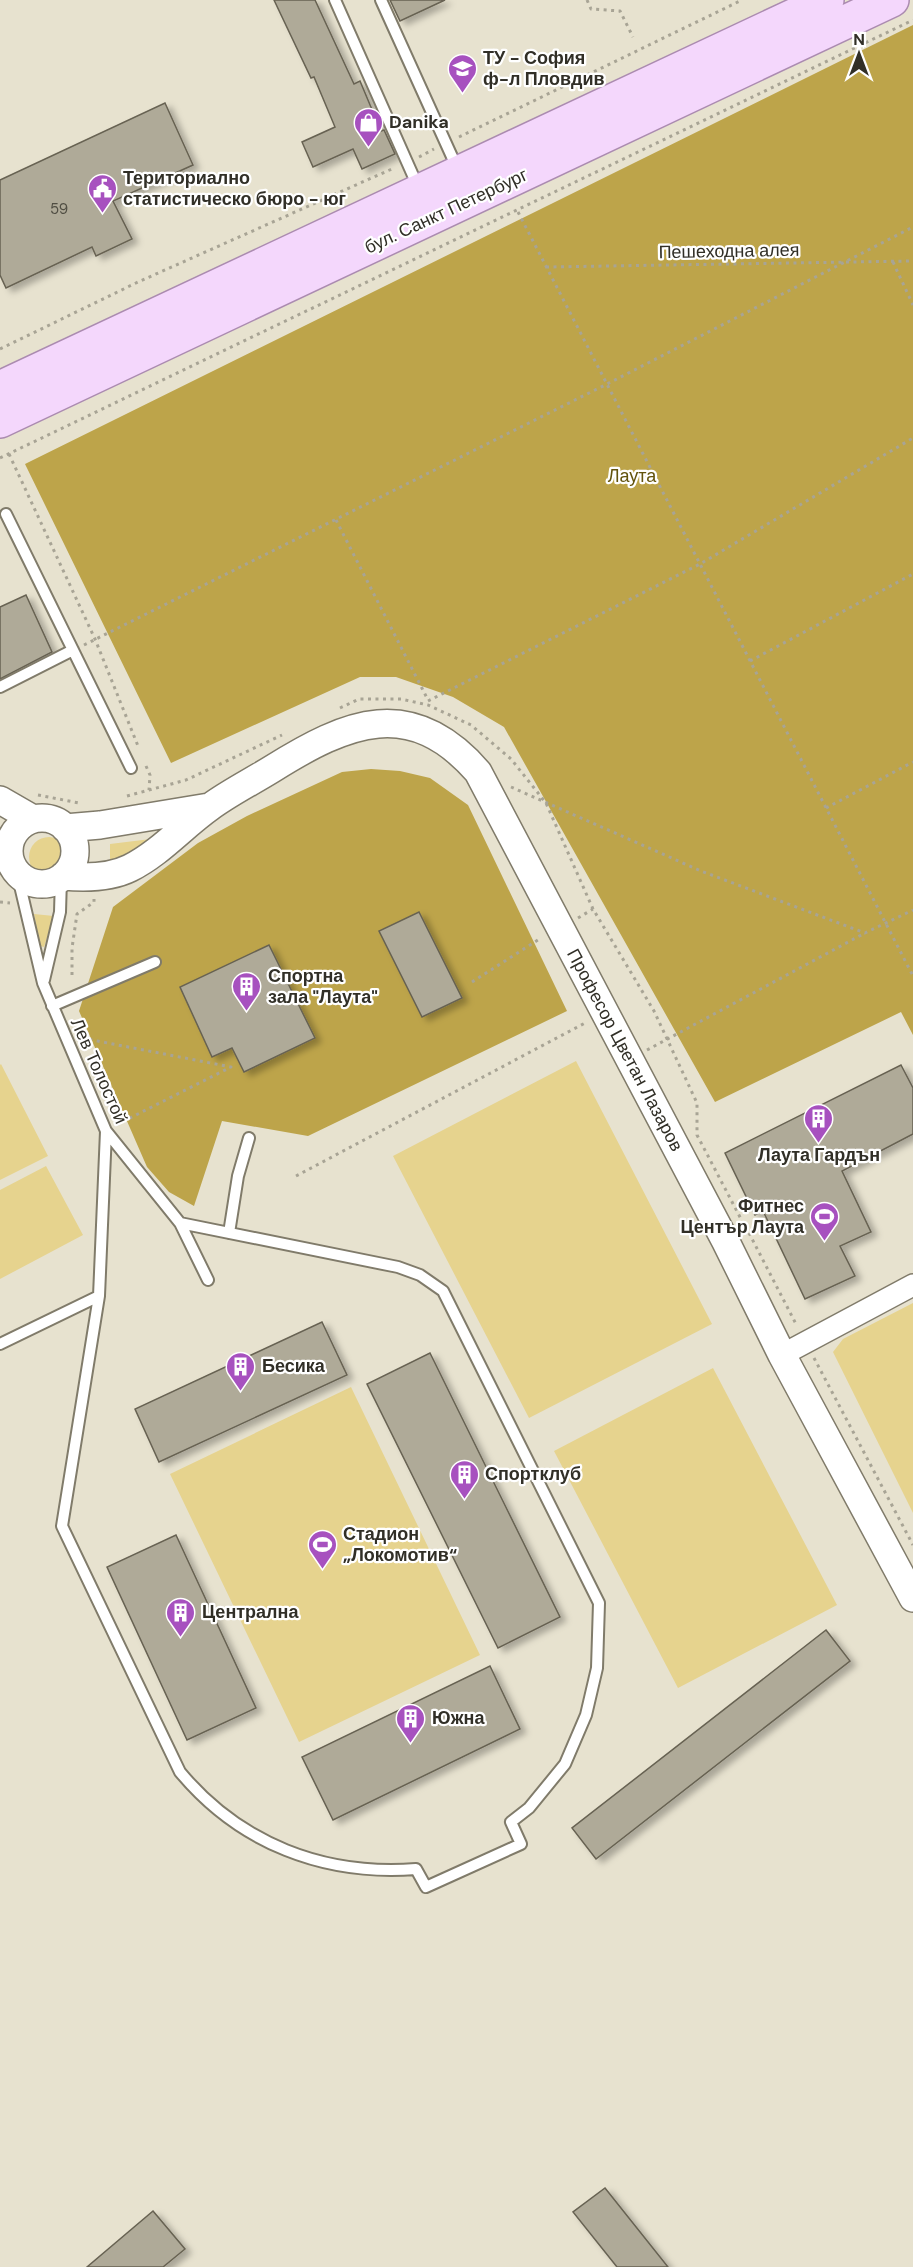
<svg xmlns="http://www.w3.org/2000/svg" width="913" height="2267" font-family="'DM Sans',sans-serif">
<defs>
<filter id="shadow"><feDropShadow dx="6" dy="4" stdDeviation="3" flood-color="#0004"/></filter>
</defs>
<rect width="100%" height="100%" fill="#e7e2cf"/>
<path fill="#e6d38e" d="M29 857a20 20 0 1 1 40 0a20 20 0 1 1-40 0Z
M159,838L110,870V844Z
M34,914L54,916L44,947L40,946Z
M576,1061L712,1324L529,1418L393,1156Z
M1,1064L48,1156L0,1180V1065Z
M46,1166L83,1235L0,1279V1190Z
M913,1303V1513L833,1352L843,1339Z
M713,1368L837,1605L678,1688L554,1451Z
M351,1387L480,1655L299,1742L170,1474Z"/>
<path fill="#bda44a" d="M913,25V1035L901,1012L715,1102L504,727L453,697L396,677H360L171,763L25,464Z
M371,769L400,771L430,778L468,805L567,1011L308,1136L222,1121L194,1206L169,1192L147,1167L79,1011L113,907L198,843L247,816L342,772Z"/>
<path fill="#afaa98" stroke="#676252" stroke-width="1.5" filter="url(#shadow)" d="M274,0H315L354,84L360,81L381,131L384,130L395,154L362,169L353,149L313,167L302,142L335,127L314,77L311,78Z
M390,0H445L400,21Z
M165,103L193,165L113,201L132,239L96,256L92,247L6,288L0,275V180Z
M26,595L52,652L0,679V607Z
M419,912L462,998L422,1017L379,931Z
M269,945L315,1038L244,1072L232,1048L212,1057L180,987Z
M901,1065L913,1088V1134L842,1171L871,1232L840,1246L855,1276L805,1299L763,1211L755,1215L725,1153Z
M322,1322L347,1375L159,1462L135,1409Z
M430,1353L560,1617L498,1648L367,1384Z
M176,1535L256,1708L187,1740L107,1567Z
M826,1630L850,1661L596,1859L572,1828Z
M490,1666L520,1729L333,1820L302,1757Z
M605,2188L668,2267H617L573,2212Z
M153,2211L185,2249L163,2267H87Z"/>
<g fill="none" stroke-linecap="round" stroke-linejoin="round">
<defs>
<path id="service" d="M335,0L419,189
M381,0L458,170
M6,514L131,768
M0,687L73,650
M17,873L43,983L106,1131L180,1223L208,1280
M44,980L60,912L61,878
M52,1006L155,962
M106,1131L99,1296L62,1526L180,1772C240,1844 324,1876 416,1869L426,1887L521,1844L511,1822L529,1808L565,1764L586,1715L597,1668L599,1603L443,1291L420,1275L398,1267L180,1223
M229,1233L238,1176L249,1138
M0,1344L99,1296"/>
<path id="minor" d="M782,1355L913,1285"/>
<path id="tertiary" d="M0,800L33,819
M9 851a33 33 0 1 1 66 0a33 33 0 1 1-66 0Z
M65,828L100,825L209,807
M63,876C85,878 110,878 130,868C160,853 183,826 210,807C229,793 251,782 272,769C347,722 411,695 478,772L726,1242L782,1355L913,1598"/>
<path id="primary" d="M0,388L827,0
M0,421L892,0"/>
</defs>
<use href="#service" stroke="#807b6a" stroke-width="14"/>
<use href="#minor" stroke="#807b6a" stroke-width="24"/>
<use href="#tertiary" stroke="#807b6a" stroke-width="30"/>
<use href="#primary" stroke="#ab8bb0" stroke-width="36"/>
<path stroke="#a8a495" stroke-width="3" stroke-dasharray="3 4.5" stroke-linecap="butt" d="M587,0L591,9L620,11L633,37
M459,137L742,0
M419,157L434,149
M518,212L913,976
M893,262L913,305
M546,267L913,261
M0,349L138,282L394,168
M9,454L95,639L138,746
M0,458L913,20
M336,520L428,700
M84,645L607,384L913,227
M750,661L913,574
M428,701L700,564L913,438
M340,708L359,699H401L428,705L471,725L511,759L546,803L593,909L654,1011L697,1103V1135L741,1219
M146,766L150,775L149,790
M511,787L701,871L865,933L913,910
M38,795L79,803
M127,796L186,780L282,735
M826,808L913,762
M0,902L10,903
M578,918L593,909
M72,975V948L77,914L94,902V899
M472,982L541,938
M82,1038L231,1067L118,1124
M647,1050L865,933
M296,1176L585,1023
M749,1233L797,1326
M814,1358L913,1545"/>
<use href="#service" stroke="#fff" stroke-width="10"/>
<use href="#minor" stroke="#fff" stroke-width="21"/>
<use href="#tertiary" stroke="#fff" stroke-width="27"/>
<use href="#primary" stroke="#f4d7fc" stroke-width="33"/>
</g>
<defs>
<symbol id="university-pin" viewBox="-11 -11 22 30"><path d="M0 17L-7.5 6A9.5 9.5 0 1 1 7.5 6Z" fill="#a751bf" stroke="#fff"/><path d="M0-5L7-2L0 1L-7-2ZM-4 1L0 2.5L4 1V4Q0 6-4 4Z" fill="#fff"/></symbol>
<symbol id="shop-pin" viewBox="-11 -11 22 30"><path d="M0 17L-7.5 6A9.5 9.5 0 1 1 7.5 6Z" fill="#a751bf" stroke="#fff"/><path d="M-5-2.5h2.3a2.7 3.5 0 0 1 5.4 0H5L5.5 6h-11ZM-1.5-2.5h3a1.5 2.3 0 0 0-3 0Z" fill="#fff"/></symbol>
<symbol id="civic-pin" viewBox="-11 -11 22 30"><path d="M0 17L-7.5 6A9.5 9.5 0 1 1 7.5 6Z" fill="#a751bf" stroke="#fff"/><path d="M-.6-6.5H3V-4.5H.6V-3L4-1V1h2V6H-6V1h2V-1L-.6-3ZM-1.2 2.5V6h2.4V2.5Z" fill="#fff"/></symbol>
<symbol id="building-pin" viewBox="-11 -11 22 30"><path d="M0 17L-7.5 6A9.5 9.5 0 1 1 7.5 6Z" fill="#a751bf" stroke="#fff"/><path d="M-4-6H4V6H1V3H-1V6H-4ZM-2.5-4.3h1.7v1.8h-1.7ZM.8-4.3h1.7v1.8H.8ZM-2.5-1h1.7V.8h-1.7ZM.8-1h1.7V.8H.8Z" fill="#fff"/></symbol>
<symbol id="stadium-pin" viewBox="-11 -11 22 30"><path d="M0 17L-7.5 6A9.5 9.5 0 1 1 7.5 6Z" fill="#a751bf" stroke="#fff"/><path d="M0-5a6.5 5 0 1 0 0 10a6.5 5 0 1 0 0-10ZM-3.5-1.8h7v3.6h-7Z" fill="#fff"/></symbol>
</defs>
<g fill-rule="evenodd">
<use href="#university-pin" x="446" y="52" width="33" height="45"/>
<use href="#shop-pin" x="352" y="106" width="33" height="45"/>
<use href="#civic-pin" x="86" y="172" width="33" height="45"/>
<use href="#building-pin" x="230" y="970" width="33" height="45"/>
<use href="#building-pin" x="802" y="1102" width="33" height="45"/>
<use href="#stadium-pin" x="808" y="1200" width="33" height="45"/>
<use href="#building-pin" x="224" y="1350" width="33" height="45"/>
<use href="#building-pin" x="448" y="1458" width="33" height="45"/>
<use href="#stadium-pin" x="306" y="1528" width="33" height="45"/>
<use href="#building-pin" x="164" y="1596" width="33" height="45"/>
<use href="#building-pin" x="394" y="1702" width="33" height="45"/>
</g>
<g text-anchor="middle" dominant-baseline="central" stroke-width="4.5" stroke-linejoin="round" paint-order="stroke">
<g font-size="15" fill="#504e43">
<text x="59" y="209">59</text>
</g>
<g font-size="18" font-weight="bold" fill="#312f27" stroke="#fff" text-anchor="start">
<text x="483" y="58">ТУ - София<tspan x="483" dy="21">ф-л Пловдив</tspan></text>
<text x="389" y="122">Danika</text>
<text x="123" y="178">Териториално<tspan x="123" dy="21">статистическо бюро - юг</tspan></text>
<text x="268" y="976">Спортна<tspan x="268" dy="21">зала "Лаута"</tspan></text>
<text x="819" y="1155" text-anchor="middle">Лаута Гардън</text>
<text x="804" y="1206" text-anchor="end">Фитнес<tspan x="804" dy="21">Център Лаута</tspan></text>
<text x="262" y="1366">Бесика</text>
<text x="485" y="1474">Спортклуб</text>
<text x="343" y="1534">Стадион<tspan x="343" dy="21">„Локомотив“</tspan></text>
<text x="202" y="1612">Централна</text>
<text x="432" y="1718">Южна</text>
</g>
<g font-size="18" fill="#312f27" stroke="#fff">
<text transform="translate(446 211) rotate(-25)">бул. Санкт Петербург</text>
<text transform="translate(729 251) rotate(-1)">Пешеходна алея</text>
<text transform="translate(625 1050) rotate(62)">Професор Цветан Лазаров</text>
<text transform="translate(99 1071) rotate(66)">Лев Толостой</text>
</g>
<g font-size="18" fill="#63530c" stroke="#fff">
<text x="632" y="476">Лаута</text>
</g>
</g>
<g transform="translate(859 54)" stroke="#ffffff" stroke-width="4.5" paint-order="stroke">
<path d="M0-4.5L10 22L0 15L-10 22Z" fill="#312f27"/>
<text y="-9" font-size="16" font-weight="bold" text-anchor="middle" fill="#312f27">N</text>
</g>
</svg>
